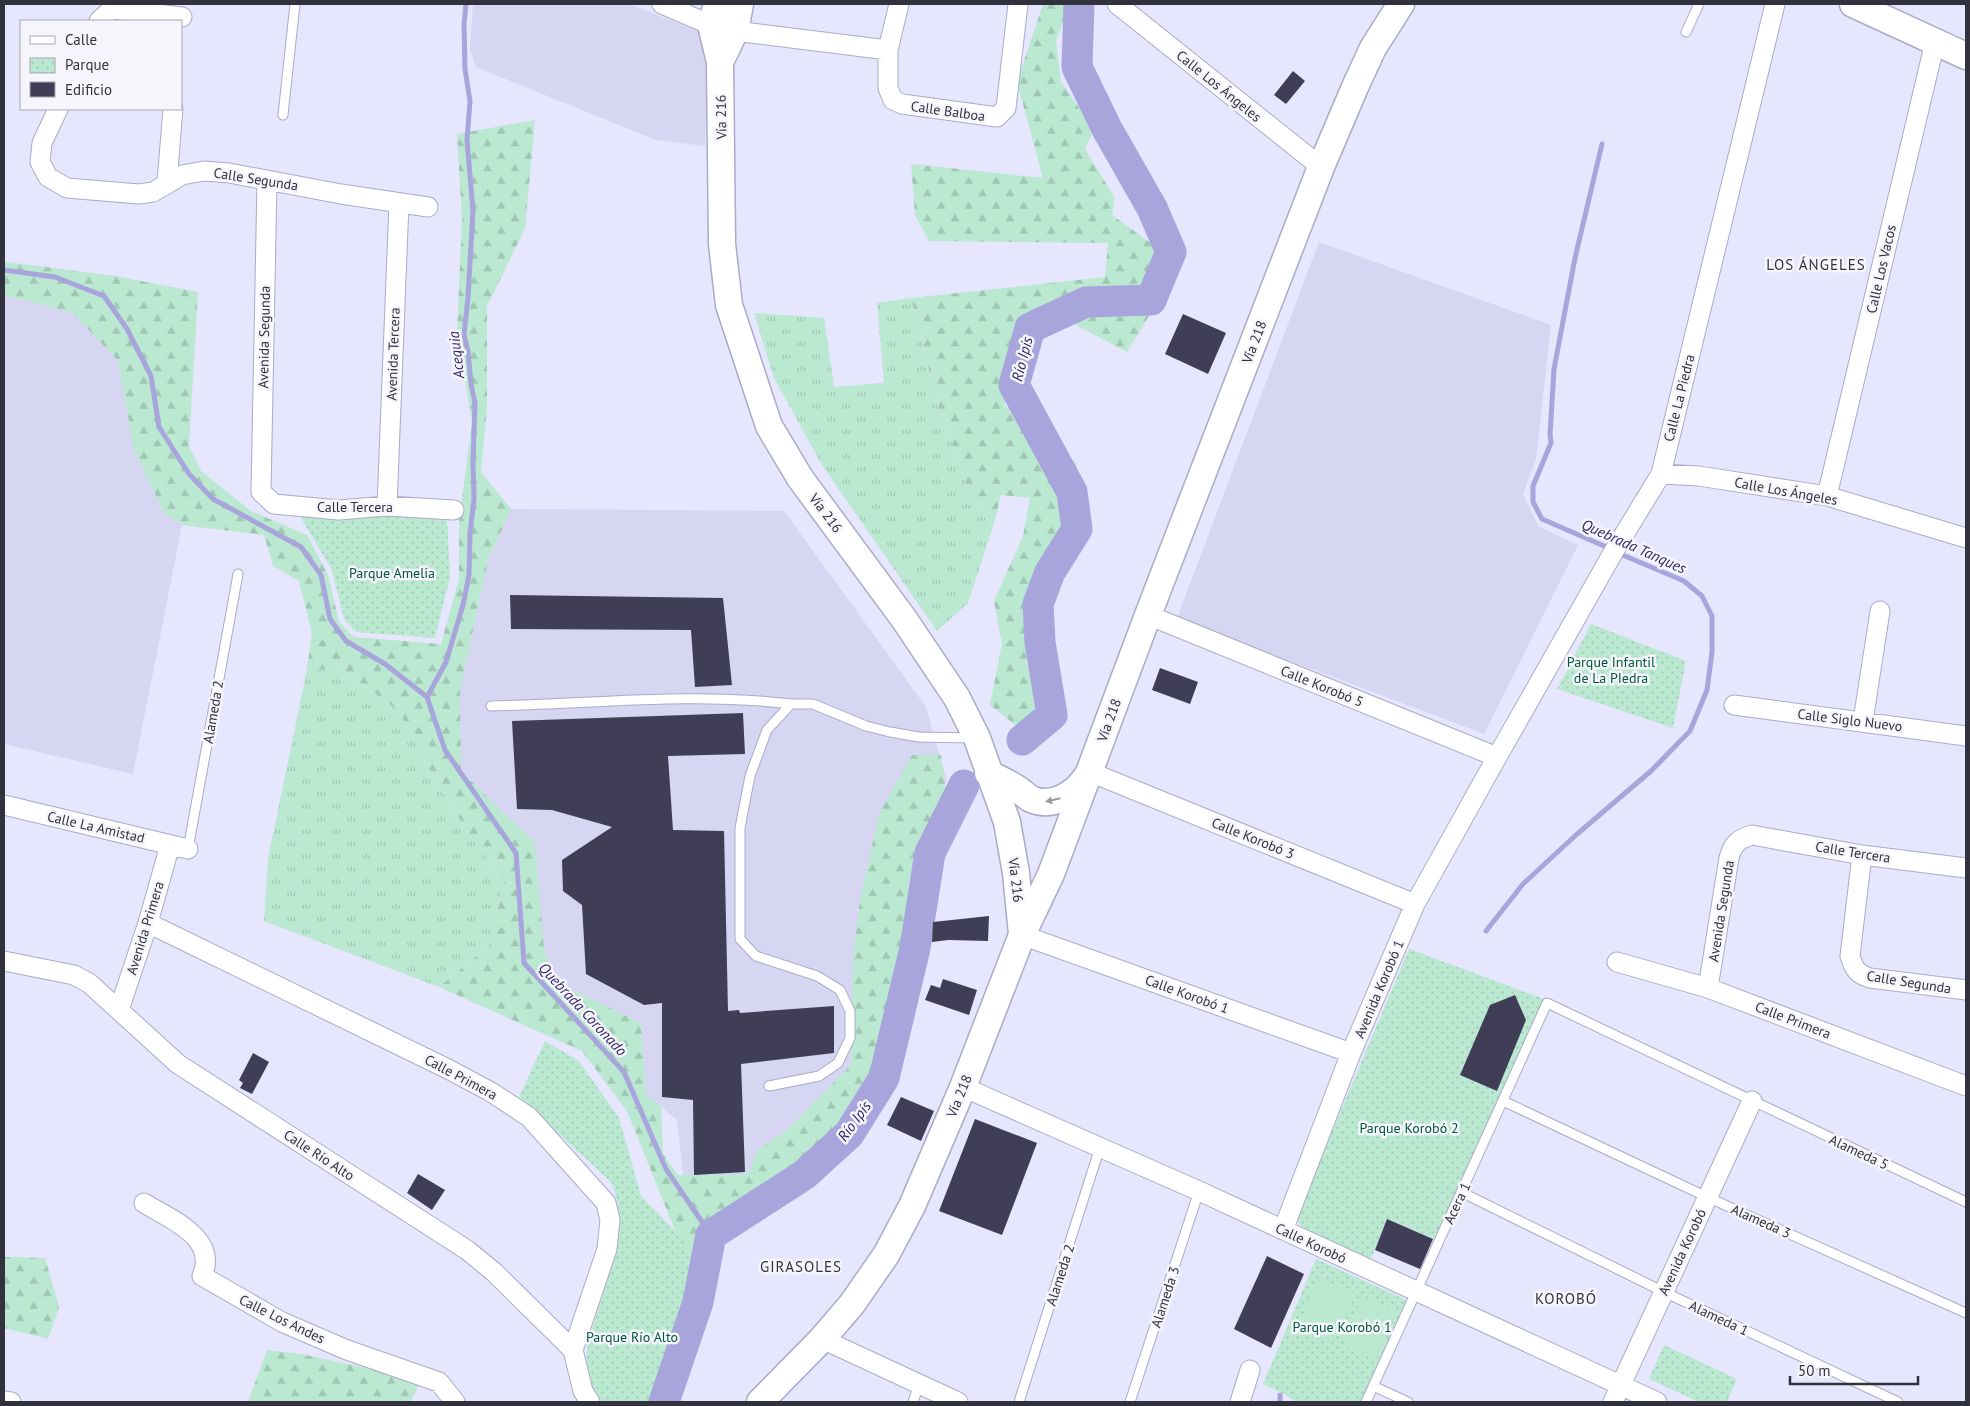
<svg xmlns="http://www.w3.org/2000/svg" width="1970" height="1406" font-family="'PT Sans',sans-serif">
<defs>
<pattern id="grass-tufts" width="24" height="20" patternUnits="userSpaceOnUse" patternTransform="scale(1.25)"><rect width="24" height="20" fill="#bae8d0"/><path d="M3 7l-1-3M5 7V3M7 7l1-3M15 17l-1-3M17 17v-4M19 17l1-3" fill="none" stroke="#a0c7b4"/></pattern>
<pattern id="forest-firs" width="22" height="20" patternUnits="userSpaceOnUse" patternTransform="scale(1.25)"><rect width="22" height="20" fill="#bae8d0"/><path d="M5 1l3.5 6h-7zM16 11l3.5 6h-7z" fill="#a0c7b4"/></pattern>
<pattern id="park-dots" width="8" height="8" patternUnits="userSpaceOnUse" patternTransform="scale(1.25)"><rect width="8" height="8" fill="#bae8d0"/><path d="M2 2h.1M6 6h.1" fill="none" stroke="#a0c7b4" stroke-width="1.8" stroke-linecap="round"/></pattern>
</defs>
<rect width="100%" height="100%" fill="#e6e6ff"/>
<path fill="#d6d5f2" d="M473,4H629L703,33L708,61L705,146L656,140L476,67L470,50Z
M1319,242L1551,325L1536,459L1523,494L1538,526L1578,545L1484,734L1177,618Z
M4,295L73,313L118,361L134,450L164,513L182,525L133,774L4,744Z
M511,509L784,511L926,707L947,781L901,823L891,897L841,1113L729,1187L684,1182L677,1120L646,1095L641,1023L558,983L544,949L535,841L501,811L461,770L460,690L488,560Z"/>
<path fill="url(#grass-tufts)" d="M911,298L937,402L969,491L993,527L968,603L937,631L822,465L774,378L754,313L824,318L834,387L884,383L877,303Z
M307,669H341L399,711L429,769L467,831L504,881L490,945L439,987L264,921L268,859Z"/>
<path fill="url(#forest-firs)" d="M1043,4H1070L1056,41L1061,82L1094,129L1085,149L1115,198L1112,215L1155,246L1159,289L1149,316L1127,352L1064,319L1030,347L1004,405L1052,440L1077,464L1050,572L1038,604L1026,662L1044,709L1019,728L990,705L1002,644L994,601L1023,536L1030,498L1001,495L993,527L969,491L937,402L911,298L1105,277L1108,243L929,241L915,215L911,164L1043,178L1017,82Z
M535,120L525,229L487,306V407L481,472L511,509L488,560L460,690L461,770L501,811L535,841L544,949L558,983L641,1023L646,1095L661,1107L663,1154L678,1175L748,1174L757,1151L789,1128L851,1065L853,957L860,900L879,814L912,755H941L947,797L928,831L908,887L915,948L884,1078L849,1134L804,1175L755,1200L716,1245L709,1290L667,1402H646L678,1238L627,1111L582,1051L439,987L490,945L504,881L467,831L429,769L399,711L341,669H307L312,633L299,581L273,566L264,535L182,525L164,513L134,450L118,361L73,313L4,295V260L7,262L115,276L198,292L189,446L201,471L251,511L307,535L328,575L339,622L354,637L441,644L459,579V521L472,423L457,330L462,220L457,134Z
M4,1257L45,1258L59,1307L48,1339L4,1328Z
M267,1350L301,1354L422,1380L410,1402H248Z"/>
<path fill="url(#park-dots)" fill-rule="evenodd" d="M385,514L447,520L450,577L435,638L356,632L344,619L332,570L300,516Z
M1591,624L1686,661L1673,728L1557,689Z
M1409,949L1544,999L1435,1239L1387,1219L1371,1259L1303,1228L1298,1222L1297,1215ZM1515,995L1526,1019L1497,1091L1460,1075L1491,1005Z
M545,1041L579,1061L619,1118L641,1196L683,1239L692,1262L671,1348L653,1402H603L591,1391L586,1367L588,1341L617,1249L618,1203L612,1183L519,1097Z
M1316,1259L1409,1301L1362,1402H1296L1286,1395L1263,1384Z
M1664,1345L1737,1379L1727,1402H1699L1649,1379Z"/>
<path fill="#bae8d0" d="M1318,1278L1354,1293L1335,1341L1298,1327Z
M1362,1297L1397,1311L1377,1359L1343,1346Z"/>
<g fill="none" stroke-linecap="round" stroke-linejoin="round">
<path stroke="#a8a5dd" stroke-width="5" d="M1602,144L1575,258L1554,369L1550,434L1551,443L1533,486V502L1542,519L1611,549
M4,270L55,277L104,296L127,329L151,376L159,427L189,474L213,499L301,547L321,575L330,619L346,641L385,664L427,697L445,750L516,853L524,963L624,1072L666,1169L711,1235
M427,697L446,662L463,605L469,575L470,533L474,499L473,462L475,403L471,384L468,351L464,335L468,297L473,211L467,140L470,101L465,69L464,24L466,4
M1486,931L1523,884L1576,835L1651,771L1690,731L1707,690L1712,652V616L1702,596L1684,581L1618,553
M1280,1395V1402"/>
<path stroke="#a8a5dd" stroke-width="31" d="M1022,740L1052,715L1040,642L1038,604L1050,572L1077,529L1072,492L1014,385L1030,328L1086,302L1151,300L1171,252L1152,208L1107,129L1077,67L1079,4
M664,1402L698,1302L711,1235L804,1175L849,1134L884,1078L915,948L930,853L964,785"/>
</g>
<path fill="#3f3e56" d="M1293,71L1305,81L1286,104L1274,95Z
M1183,314L1226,333L1208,374L1165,354Z
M510,595L723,598L732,685L695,687L691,630L511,629Z
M1160,668L1198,682L1190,704L1152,690Z
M743,713L745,754L668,756L673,830L724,831L728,1011L739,1010L740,1013L834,1006V1053L741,1064L745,1172L694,1175L693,1100L662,1097V1003L644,1005L586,974L582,905L563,891L562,860L612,827L552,810L517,809L512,721Z
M989,916L988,941L948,940L932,942L933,922Z
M943,979L977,990L969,1015L925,1000L931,985L940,988Z
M1515,995L1526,1020L1497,1091L1460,1075L1490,1005Z
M253,1053L269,1062L252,1094L240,1088L243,1083L239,1080Z
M901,1097L934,1111L921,1141L887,1125Z
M975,1119L1037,1143L1002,1235L939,1211Z
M418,1174L445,1190L432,1210L407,1193Z
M1387,1219L1433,1239L1420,1269L1375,1250Z
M1267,1256L1304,1274L1271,1348L1234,1329Z"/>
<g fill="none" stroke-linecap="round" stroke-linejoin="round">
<defs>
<path id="lane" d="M1686,32L1699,4
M283,115L295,4
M491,706C591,704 692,692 791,704
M188,849L238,574
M769,1086L819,1076L838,1063L850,1038V1011L840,990L817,976L756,956L740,939V828L750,776L767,730L791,704H813L866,726L890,732L919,737L972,738
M1503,1101L1707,1197L1966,1313
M1461,1192L1664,1292L1898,1402
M1373,1386L1408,1402
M913,1402L919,1384
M1019,1402L1100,1147
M1130,1402L1199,1191
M1366,1402L1547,1003L1966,1202"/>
<path id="street" d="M662,4L711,25L735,31L888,50L899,4
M1117,4L1321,167
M99,21L112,9L182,17
M888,50V88L893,100L902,104L997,117L1006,108L1018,4
M58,109L42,143L40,162L48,177L67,188L139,194L153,192L182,175L204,171L229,173L341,194L428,207
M267,181L261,492L274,504L339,510L387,506L454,510
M167,182L173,109
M1661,474L1699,476L1827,496L1966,538
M1827,496L1935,42
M387,506L399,203
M1148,615L1497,757
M1734,705L1966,736
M1863,721L1880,611
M1090,772L1415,904
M4,805L188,849
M1862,855L1850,956C1854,969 1857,974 1870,978L1966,990
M148,923L450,1070L491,1092L529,1117L606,1203L610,1220L607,1249L573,1350
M1022,935L1351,1053
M4,961L74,975L89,983L178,1064L467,1250L494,1272L573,1350L583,1391L590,1402
M1617,962L1708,988L1966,1086
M1708,988L1729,858C1733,844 1738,839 1752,835L1862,855L1966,868
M119,1010L148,923L170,845
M963,1087L1199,1191L1657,1402
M144,1203C170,1219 219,1238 202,1276L282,1322L347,1350L439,1382L455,1402
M1283,1230L1351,1053L1415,904L1497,757L1614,551L1661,474L1775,4
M822,1339L958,1402
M4,1401L11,1402
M1240,1402L1250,1370
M1613,1402L1752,1101"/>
<path id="secondary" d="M717,4L711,25L720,62L722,244L729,305L769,426L800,478L904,619L957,698L977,738L1007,822L1016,873L1022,934
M1853,4L1966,56
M720,62L735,31L740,4
M988,773C997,778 1007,782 1016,788C1021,791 1026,796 1031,799C1053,809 1076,793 1087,776
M760,1402L822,1339L852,1304L886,1255L912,1206L963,1087L1022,935L1051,874L1148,615L1321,167L1355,87L1373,48L1401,4"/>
</defs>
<use href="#lane" stroke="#abaac8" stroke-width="11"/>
<use href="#street" stroke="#abaac8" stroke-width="21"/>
<use href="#secondary" stroke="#abaac8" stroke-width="29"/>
<use href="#lane" stroke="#fff" stroke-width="9"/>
<use href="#street" stroke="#fff" stroke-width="19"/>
<use href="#secondary" stroke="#fff" stroke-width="26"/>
</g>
<defs><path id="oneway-solid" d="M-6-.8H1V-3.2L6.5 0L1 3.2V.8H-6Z" transform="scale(1.25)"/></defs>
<use fill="#98989e" href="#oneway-solid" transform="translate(1053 800) rotate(167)"/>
<g text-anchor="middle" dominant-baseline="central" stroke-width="5" stroke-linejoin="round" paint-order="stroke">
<g font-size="14" fill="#32323e" stroke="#f5f5fb">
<text transform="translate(1219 86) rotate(39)">Calle Los Ángeles</text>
<text transform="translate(948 111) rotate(8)">Calle Balboa</text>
<text transform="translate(721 117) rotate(-91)">Vía 216</text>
<text transform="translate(256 179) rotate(9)">Calle Segunda</text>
<text transform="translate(1881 269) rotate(-77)">Calle Los Vacos</text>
<text transform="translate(264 337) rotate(-89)">Avenida Segunda</text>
<text transform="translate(1254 342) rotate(-69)">Vía 218</text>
<text transform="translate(393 354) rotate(-88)">Avenida Tercera</text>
<text transform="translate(1679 398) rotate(-76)">Calle La Piedra</text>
<text transform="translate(1786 491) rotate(10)">Calle Los Ángeles</text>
<text x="355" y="507">Calle Tercera</text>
<text transform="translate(826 513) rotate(53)">Vía 216</text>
<text transform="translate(1322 686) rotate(22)">Calle Korobó 5</text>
<text transform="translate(213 712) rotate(-80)">Alameda 2</text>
<text transform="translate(1109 720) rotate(-70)">Vía 218</text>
<text transform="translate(1850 720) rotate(7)">Calle Siglo Nuevo</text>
<text transform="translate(96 827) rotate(13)">Calle La Amistad</text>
<text transform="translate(1253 838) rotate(22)">Calle Korobó 3</text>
<text transform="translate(1853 852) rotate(9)">Calle Tercera</text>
<text transform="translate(1016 880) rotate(83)">Vía 216</text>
<text transform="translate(1721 911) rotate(-81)">Avenida Segunda</text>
<text transform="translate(145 928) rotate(-73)">Avenida Primera</text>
<text transform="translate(1909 982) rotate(9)">Calle Segunda</text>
<text transform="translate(1379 989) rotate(-67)">Avenida Korobó 1</text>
<text transform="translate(1187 994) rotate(20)">Calle Korobó 1</text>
<text transform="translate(1793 1020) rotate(21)">Calle Primera</text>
<text transform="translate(461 1077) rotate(28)">Calle Primera</text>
<text transform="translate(959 1096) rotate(-68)">Vía 218</text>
<text transform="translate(1859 1152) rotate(25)">Alameda 5</text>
<text transform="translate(319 1155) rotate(33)">Calle Río Alto</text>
<text transform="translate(1457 1203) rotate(-65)">Acera 1</text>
<text transform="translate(1761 1221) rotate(24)">Alameda 3</text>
<text transform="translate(1311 1243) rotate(25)">Calle Korobó</text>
<text transform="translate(1682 1252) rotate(-65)">Avenida Korobó</text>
<text transform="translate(1060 1275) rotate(-72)">Alameda 2</text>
<text transform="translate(1165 1297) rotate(-72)">Alameda 3</text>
<text transform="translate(1719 1318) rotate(25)">Alameda 1</text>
<text transform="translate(282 1319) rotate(26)">Calle Los Andes</text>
</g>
<g font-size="14" fill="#00583b" stroke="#f5f5fb">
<text x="392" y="573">Parque Amelia</text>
<text x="1611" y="662">Parque Infantil<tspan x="1611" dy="16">de La PIedra</tspan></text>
<text x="1409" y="1128">Parque Korobó 2</text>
<text x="1342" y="1327">Parque Korobó 1</text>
<text x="632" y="1337">Parque Río Alto</text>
</g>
<g font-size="15" letter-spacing="1" fill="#32323e" stroke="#f5f5fb">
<text x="1816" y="264">LOS ÁNGELES</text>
<text x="801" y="1266">GIRASOLES</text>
<text x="1566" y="1298">KOROBÓ</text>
</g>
<g font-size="15" font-style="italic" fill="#2b1e5f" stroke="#f5f5fb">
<text transform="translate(456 355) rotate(-97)">Acequia</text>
<text transform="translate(1022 359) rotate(-76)">Río Ipís</text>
<text transform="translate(1634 546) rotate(24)">Quebrada Tanques</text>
<text transform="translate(583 1009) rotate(47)">Quebrada Coronado</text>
<text transform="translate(854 1121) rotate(-54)">Río Ipís</text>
</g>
</g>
<rect width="1970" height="1406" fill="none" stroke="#32323e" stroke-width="10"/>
<rect x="20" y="20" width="162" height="90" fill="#f5f5fb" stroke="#a7a7af"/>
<rect x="30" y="36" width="25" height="8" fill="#ffffff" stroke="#a7a7af"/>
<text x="65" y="45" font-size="15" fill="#32323e">Calle</text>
<rect x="30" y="58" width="25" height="15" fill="url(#park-dots)" stroke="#a7a7af"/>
<text x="65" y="70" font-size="15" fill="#32323e">Parque</text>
<rect x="30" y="82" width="25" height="15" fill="#3f3e56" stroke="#a7a7af"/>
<text x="65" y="95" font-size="15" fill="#32323e">Edificio</text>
<path d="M1790 1376v8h128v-8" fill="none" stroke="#32323e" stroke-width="2.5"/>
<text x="1798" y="1376" font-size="15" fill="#32323e" stroke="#f5f5fb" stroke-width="4" paint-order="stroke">50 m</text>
</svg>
